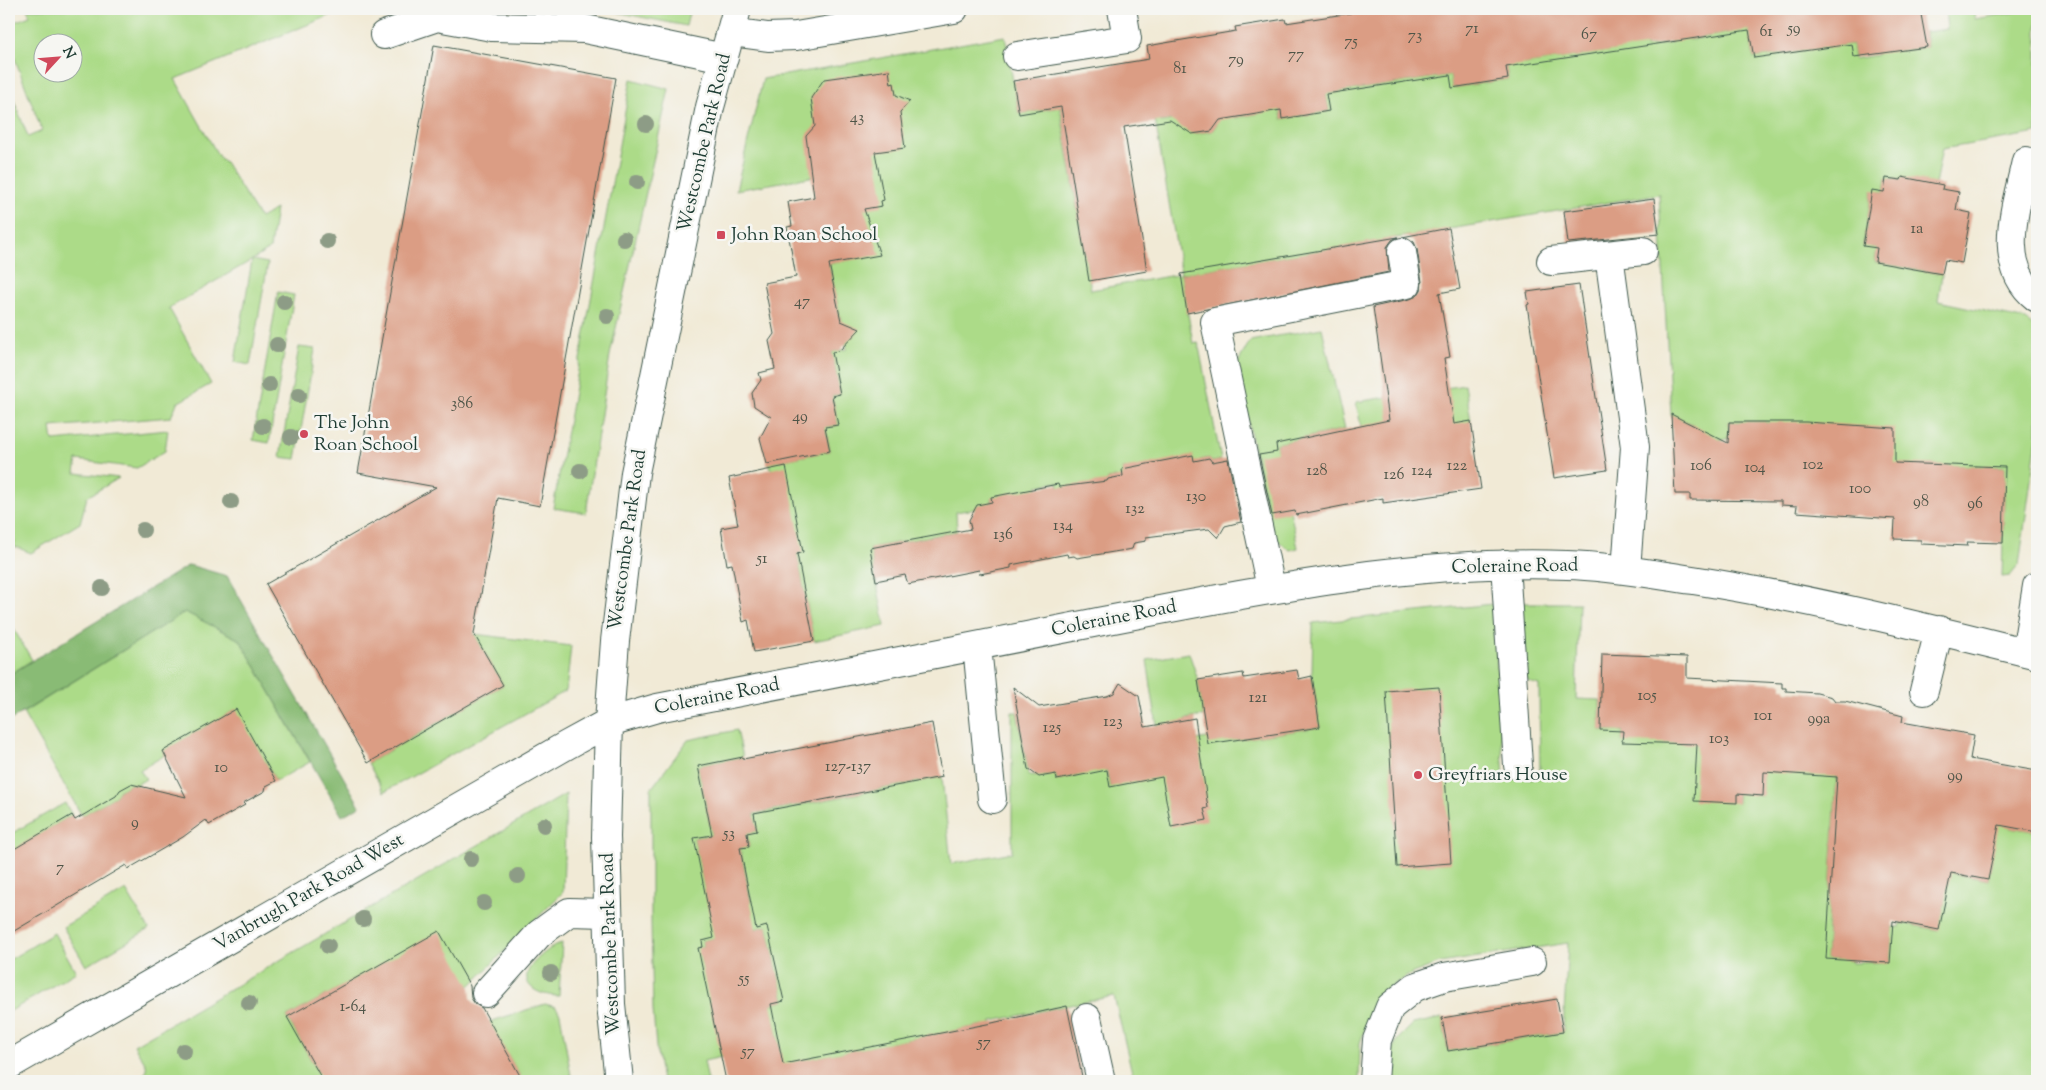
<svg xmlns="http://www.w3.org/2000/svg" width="2046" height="1090" font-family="'Sorts Mill Goudy',serif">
<rect width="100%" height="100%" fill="#f6f6f2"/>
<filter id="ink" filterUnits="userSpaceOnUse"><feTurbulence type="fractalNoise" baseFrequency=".02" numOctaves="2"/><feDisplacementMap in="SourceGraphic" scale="10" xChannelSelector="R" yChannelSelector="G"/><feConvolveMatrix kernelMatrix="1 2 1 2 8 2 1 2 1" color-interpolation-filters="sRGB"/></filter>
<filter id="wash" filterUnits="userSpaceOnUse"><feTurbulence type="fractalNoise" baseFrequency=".0096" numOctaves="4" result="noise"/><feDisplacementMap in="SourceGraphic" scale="20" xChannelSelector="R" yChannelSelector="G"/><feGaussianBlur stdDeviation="1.12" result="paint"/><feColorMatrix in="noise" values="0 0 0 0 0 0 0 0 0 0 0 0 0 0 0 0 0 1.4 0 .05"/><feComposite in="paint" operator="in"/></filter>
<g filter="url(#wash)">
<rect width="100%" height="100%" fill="#f1ead6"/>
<path fill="#acdb88" stroke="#668c5e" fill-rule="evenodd" d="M27,9H346L175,79L219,157L225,162L260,218L276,209L270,249L252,260L268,263L250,365L235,362L252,260L169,308L211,384L177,403L171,417L51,427L53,441L168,430L165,451L137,468L77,460L75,473L119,478L87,497L80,523L31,553L13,546L15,541L9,537V87L28,137L42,131L9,43V24L30,16ZM42,42H72V72H42Z
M601,9H690L686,26Z
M1803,9H1813L1819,48L1852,44L1854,59L1877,55L1870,9H1899L1905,50L1927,47L1925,32L1947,29L1945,9H1973L1975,19L2017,12V9L2037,10V133L1942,149L1935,184L1886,178L1884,192L1872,191L1863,245L1877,248L1875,262L1942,274L1938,301L2026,320L2037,330V437L2019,565L2010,576L2002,577L2005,467L1899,464V481L1769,422H1729L1728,439H1692V424L1671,415L1659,194L1181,274L1193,343L1198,342L1221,460L1212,462L1209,458L1200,460L1199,464L1122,469L1124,480H1120L1116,477L1108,479L1106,483L1060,492L1058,482L1037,486L1039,499L991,498L992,506L956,512L957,531L870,548L885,626L814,641L797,554L802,552L769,463L830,451L825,427L838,425L832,396L840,394L832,352L847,349L829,264L873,255L844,171L736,190L763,79L1005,36L1019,114L1060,107L1091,290L1181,274L1152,102L1158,101L1161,122L1183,118L1185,129L1193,134L1212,131L1217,124L1212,93L1235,118L1261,113L1257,86L1276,83L1282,119L1329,111L1326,94L1450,75L1452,88L1508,79L1503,49L1522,46L1525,64L1614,50L1642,27L1646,47L1671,43L1668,24L1687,21L1689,40L1733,32L1746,11L1754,58L1808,50Z
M631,79L669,89L610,355L586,513L553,508Z
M278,292L294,295L269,443L253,440Z
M1322,328L1345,429L1276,444L1298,548L1290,550L1273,537L1236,366L1250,341Z
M299,347L315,349L296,459L280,457Z
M1465,385L1471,421L1376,451L1383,498L1376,499L1356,402Z
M1517,603H1579L1576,699L1600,700V730L1623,731L1622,742L1691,734L1737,803L1738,786L1753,787V795L1762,796L1765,745L1837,772L1826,959L1851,960L1852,963L1890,962L1892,927H1900L1901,923L1938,930L1944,905L1949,870L1954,874L1988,880L1992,859L1913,843L2002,823L2010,827L2037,832V1081H1386V1063L1397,1040L1413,1024L1442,1018L1448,1051L1563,1032L1568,943L1440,963L1413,973L1394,984L1372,1008L1360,1043L1359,1081H1134L1114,996L992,1021L995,1040L983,1025L796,1062L799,1081H768L762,1055L780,1050L774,1021L754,1008L784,1001L767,926L702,941L703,947L698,949L726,1056L704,1061L708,1081H662L656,1047L653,1009L651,922V789L688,740L737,730L743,757L698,766L712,835L694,838L709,910L751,902L740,848L749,847L747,833L757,831L754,814L942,777L951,864L1012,852V712H1017L1029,775L1048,776L1050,772L1055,771L1057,780L1077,776L1100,742L1110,787L1161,752L1147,660L1189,653L1198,680L1204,716L1186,719L1190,741L1207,738L1234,740L1320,727L1312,676L1313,623L1493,604L1504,779L1540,778L1539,685L1529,682L1522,672Z
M185,612L240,640L310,762L276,781L235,710L164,751L165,755L140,770L146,779L136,785L131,784L120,790L116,796L82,816L23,713Z
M9,621L32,660L9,675Z
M474,634L571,646L566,691L384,792L368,763L503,685Z
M566,794L563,892L470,986L357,978L287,1017L318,1072L344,1057L350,1069L328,1081H136L147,1071L146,1065L134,1045Z
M65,803L72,815L9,853V835Z
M126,890L149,929L86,966L63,927Z
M54,933L76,972L9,1012V960Z
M562,943L559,996C547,996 524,991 527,974C530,962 551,946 562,943Z
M545,1004L556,1007L560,1014L572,1081H512L520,1076L489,1022Z"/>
<path fill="#89bb74" stroke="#547c54" d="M189,565L227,576L360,806L342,816L240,640L185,612L9,721V675Z"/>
<g id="blocks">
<path fill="#db9d84" d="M1350,9H1920L1927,47L1854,57L1852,44L1754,58L1749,30L1506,67L1508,79L1452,88L1450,75L1326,94L1329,111L1282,119L1281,110L1220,120L1212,131L1192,134L1170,120L1124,127L1147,271L1089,281L1061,107L1019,114L1013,81L1149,59L1147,46L1236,31L1235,27L1285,19L1286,23L1351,13Z
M434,45L616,78L540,506L498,498L474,634L503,685L368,763L266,584L436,487L358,473Z
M889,70L891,84L894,83L896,95L910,101L900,112L905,148L875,152L884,200L881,201L882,206L864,209L880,255L829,264L841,321L860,329L839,351L832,352L840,394L832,396L838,425L825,427L830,451L767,464L760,438L771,417L754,406L752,393L761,380L759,373L775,369L769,341L774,334L764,283L796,277L787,227L792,226L788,202L814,197L806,136L815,126L811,98L824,79Z
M1902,177L1943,185L1942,189L1959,192L1956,210L1971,213L1962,263L1945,260L1942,274L1875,262L1877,248L1863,246L1872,190L1884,192L1886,178L1901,180Z
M1654,199L1659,234L1568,243L1564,211Z
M1449,228L1460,289L1439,293L1450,357L1444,358L1454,424L1471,421L1481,489L1383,503V498L1296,515L1295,511L1272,515L1259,455L1277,452L1276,444L1389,420L1373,307L1410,299L1417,296L1421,290L1422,282L1417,249L1414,242L1408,238L1402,237Z
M1398,237L1392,240L1387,247L1389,272L1187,313L1181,274Z
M1579,285L1607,470L1554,478L1527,305L1529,304L1527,292Z
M1671,414L1728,443L1729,422H1806L1895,428V463L2005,467L2003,543L1967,542L1968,546L1921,544V540L1894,539L1895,519L1796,512L1797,506L1781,505V501L1690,500V494H1675Z
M1193,455L1194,461L1209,458L1212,462L1228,459L1241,522L1225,526L1218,538L1209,529L1146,537V541L1134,543L1132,549L1077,558L1074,556L1068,557L1067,554L1011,565V568L980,574L979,570L908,584L905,575L876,581L870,548L971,529L969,520L977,505L992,502L991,497L1058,484L1059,487L1107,481L1108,479L1123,476L1122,469Z
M786,466L803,552L797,554L814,641L754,652L748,620L743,622L732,564L727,565L721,528L738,525L729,478Z
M1602,654L1687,657V678L1782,683V688H1786V691L1817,693L1832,697L1835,701H1845L1903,716L1902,722L1974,735L1970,759L2037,771V832L1999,825L1988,880L1951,873L1939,930L1893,921L1890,963L1826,959L1837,777L1764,772L1763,796L1737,794V803L1694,801L1697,744L1622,742L1623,731L1600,730Z
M1297,670L1299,679L1312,676L1320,727L1208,744L1198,680L1243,673L1244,678Z
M1120,683L1139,696L1145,727L1195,718L1208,808L1204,809L1207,820L1171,827L1162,777L1110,787L1107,770L1057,780L1056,774L1039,777L1028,769L1013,687L1039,707L1107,696L1114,693Z
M1439,687L1451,863L1397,867L1386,691Z
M236,709L276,781L266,786L265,791L243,803L245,805L209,825L206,820L183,837L128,869L126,865L9,934V852L72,815L75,820L116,796L120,790L131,784L186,797L163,751Z
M932,723L942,777L754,813L757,831L747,833L749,847L740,848L756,929L767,926L784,1001L771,1004L783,1064L992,1023L1067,1006L1083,1081H726L698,948L703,947L702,941L714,938L694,838L712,835L698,766L743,757V759Z
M439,931L470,986L471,998L475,1004L482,1008L523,1081H323L287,1017Z
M1557,999L1563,1032L1448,1051L1442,1018Z"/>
</g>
</g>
<g filter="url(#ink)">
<use href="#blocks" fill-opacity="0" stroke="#3e574c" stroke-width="1"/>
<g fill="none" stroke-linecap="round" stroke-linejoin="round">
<defs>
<path id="minor" d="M731,32L768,37L796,36L954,9
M384,35L437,17L492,27L585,29L724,58
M1017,56L1127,39L1122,9
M2026,161C2017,204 1994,265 2037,298
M1609,255L1635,447L1626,570
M1551,261L1643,251
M1505,564L1518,765
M1271,588L1215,322L1407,284L1402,252
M977,646L992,799
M2026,652L2037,586
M1924,691L1939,630
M486,993L539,934L569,912L607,913
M1087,1018L1101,1081
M9,1065L567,745L609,722L657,708C802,680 948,652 1093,623C1249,593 1407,559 1567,565C1609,566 1651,574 1693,580C1809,598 1923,627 2037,655
M619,1081L611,1004L606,837L609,722L615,641L635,473L710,107L737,9
M1374,1081L1377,1040L1390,1007L1415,987L1444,977L1532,962"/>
</defs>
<use href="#minor" stroke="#3e574c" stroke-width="30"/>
<use href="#minor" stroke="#fff" stroke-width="28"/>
</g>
<g fill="#8d9c86">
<circle cx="646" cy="124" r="8"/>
<circle cx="637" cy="182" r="8"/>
<circle cx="624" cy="239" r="8"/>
<circle cx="327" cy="241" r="8"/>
<circle cx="284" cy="302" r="8"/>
<circle cx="607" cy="316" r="8"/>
<circle cx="277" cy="345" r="8"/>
<circle cx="269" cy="385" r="8"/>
<circle cx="299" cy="395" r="8"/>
<circle cx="263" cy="426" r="8"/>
<circle cx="291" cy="437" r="8"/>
<circle cx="580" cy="471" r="8"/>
<circle cx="231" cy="502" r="8"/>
<circle cx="143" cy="530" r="8"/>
<circle cx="102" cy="588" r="8"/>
<circle cx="544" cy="825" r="8"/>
<circle cx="471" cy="859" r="8"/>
<circle cx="518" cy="876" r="8"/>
<circle cx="484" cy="903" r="8"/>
<circle cx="363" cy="919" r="8"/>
<circle cx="328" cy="946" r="8"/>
<circle cx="551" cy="973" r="8"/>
<circle cx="249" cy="1003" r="8"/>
<circle cx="184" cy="1051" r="8"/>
</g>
</g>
<g fill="#d1495b" stroke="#f6f6f2" stroke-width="2">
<rect x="716" y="230" width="10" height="10" rx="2.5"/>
<circle cx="304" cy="434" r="5"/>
<circle cx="1418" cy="775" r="5"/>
</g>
<g text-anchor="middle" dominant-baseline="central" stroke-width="5" stroke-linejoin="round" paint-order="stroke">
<g font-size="16" fill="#4e5548">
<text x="1472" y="29">71</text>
<text x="1794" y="29">59</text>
<text x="1766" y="32">61</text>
<text x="1589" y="35">67</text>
<text x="1415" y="36">73</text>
<text x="1351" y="42">75</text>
<text x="1296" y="55">77</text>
<text x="1236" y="60">79</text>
<text x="1180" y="69">81</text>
<text x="857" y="118">43</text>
<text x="1917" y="229">1a</text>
<text x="802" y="302">47</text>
<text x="462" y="404">386</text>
<text x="800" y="417">49</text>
<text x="1813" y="465">102</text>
<text x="1457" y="466">122</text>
<text x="1701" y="466">106</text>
<text x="1755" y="468">104</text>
<text x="1317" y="471">128</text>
<text x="1422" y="471">124</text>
<text x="1394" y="475">126</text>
<text x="1860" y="489">100</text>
<text x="1196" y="497">130</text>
<text x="1921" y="502">98</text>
<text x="1975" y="504">96</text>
<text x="1135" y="509">132</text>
<text x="1063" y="526">134</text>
<text x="1003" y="535">136</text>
<text x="762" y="559">51</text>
<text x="1647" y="696">105</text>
<text x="1258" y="698">121</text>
<text x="1763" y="716">101</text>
<text x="1819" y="719">99a</text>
<text x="1113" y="722">123</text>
<text x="1052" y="728">125</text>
<text x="1719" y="739">103</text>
<text x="848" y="767">127-137</text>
<text x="221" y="768">10</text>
<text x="1955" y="776">99</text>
<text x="135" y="823">9</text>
<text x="729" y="834">53</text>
<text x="60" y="868">7</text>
<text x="744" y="979">55</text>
<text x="353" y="1007">1-64</text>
<text x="984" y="1043">57</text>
<text x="748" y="1052">57</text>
</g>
<g font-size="19" fill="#1f3d34" stroke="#f6f6f2">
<text transform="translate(705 143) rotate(-77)">Westcombe Park Road</text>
<text transform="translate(628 540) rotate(-82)">Westcombe Park Road</text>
<text transform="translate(1515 567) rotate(-1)">Coleraine Road</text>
<text transform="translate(1114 619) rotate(-11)">Coleraine Road</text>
<text transform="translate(717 697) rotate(-11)">Coleraine Road</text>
<text transform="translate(309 893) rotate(-30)">Vanbrugh Park Road West</text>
<text transform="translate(611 944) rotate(-92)">Westcombe Park Road</text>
</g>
<g font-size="19" fill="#1f3d34" stroke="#f6f6f2" text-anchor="start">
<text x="731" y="235">John Roan School</text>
<text x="314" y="423">The John<tspan x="314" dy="22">Roan School</tspan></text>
<text x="1428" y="775">Greyfriars House</text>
</g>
</g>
<rect width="2046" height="1090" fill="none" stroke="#f6f6f2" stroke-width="30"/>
<g transform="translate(58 58) rotate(64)"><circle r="24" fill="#f6f6f2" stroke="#a0aca6"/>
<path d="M0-4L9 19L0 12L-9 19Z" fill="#d1495b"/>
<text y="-8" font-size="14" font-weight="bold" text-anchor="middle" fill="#1f3d34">N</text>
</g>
</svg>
